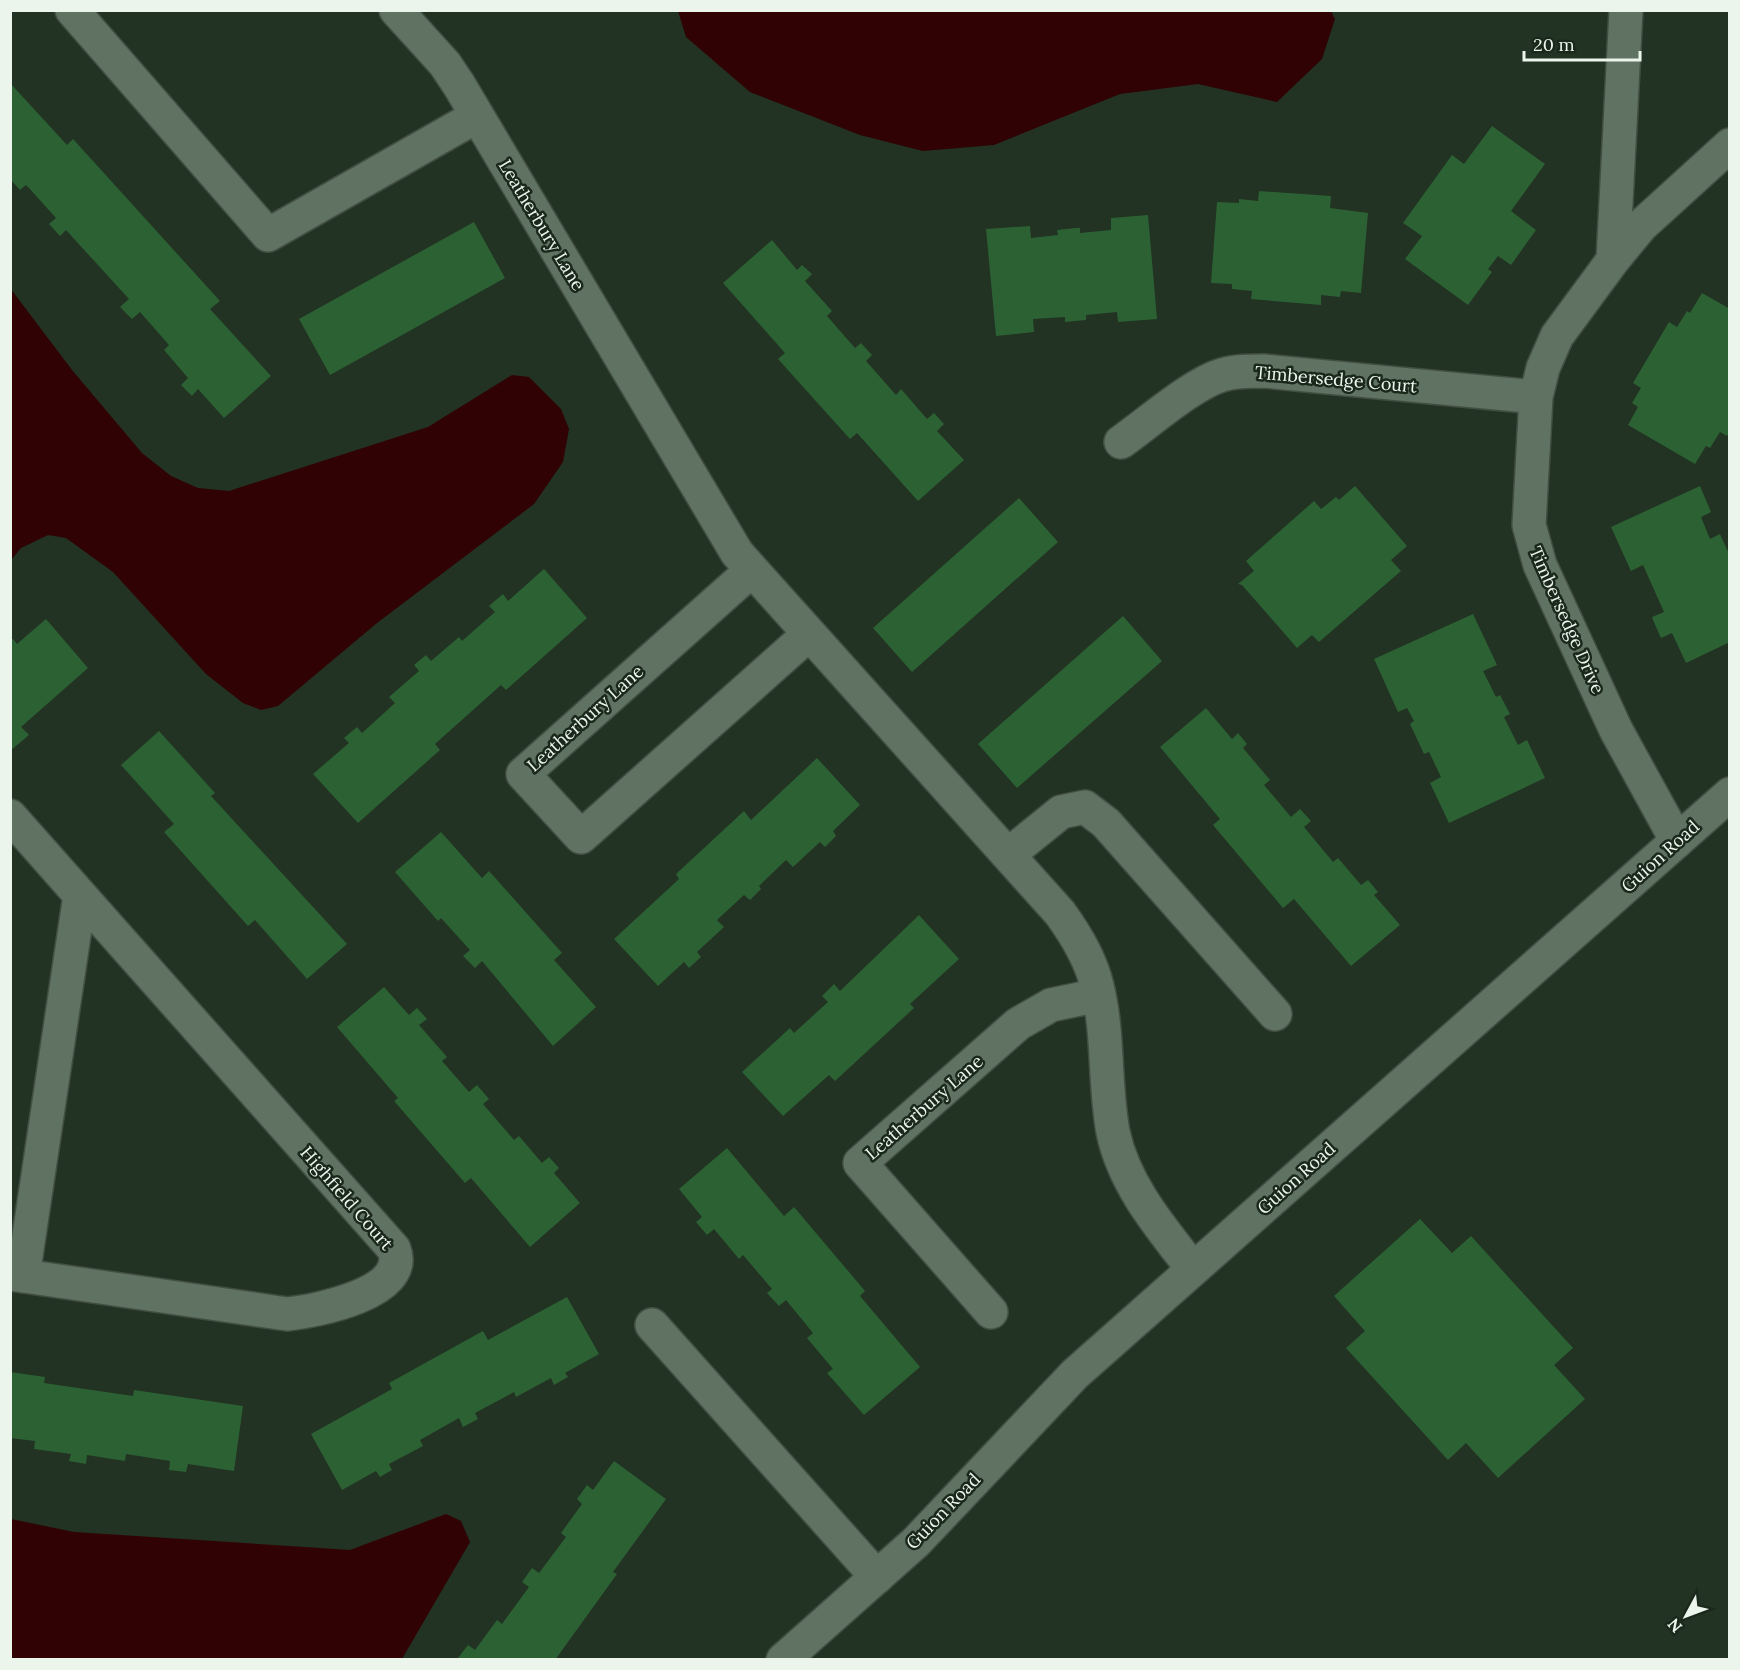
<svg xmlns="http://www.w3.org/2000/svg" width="1740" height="1670" font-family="Lora,serif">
<rect width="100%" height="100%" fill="#223223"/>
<path fill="#300204" d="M1331,11L1335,19L1322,59L1277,102L1198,84L1120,94L994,145L923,151L860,135L750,92L686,37L678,11Z
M10,288L72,370L142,453L171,476L198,488L229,491L428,427L512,375L529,377L561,409L569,429L563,462L534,504L377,623L278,706L261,710L243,703L206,674L113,572L66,538L48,535L21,548L11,560Z
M446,1514L461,1521L470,1542L402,1659H11V1519L74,1532L350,1550Z"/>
<path fill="#2c6233" d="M10,83L67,145L73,139L220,301L210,309L271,376L224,418L198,389L192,396L181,385L188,378L164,350L169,345L140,312L132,319L120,307L129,299L66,230L60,236L49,224L56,218L29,188L26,185L20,190L10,179Z
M1492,126L1545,164L1511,211L1536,230L1511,265L1498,256L1488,269L1492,272L1468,305L1405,259L1422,236L1403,223L1452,155L1464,164Z
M1259,191L1331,196L1330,208L1368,213L1361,293L1341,291L1340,297L1321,295V305L1251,299L1252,291L1232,289V284L1211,283L1217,202L1239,203V199L1258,201Z
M1148,215L1157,319L1118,322L1117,312L1086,315V320L1065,322V317L1033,319L1034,332L996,336L986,229L1030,226L1031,238L1058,235L1057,230L1076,228H1080V233L1111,230V218Z
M474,222L505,278L330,375L299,319Z
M772,240L797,270L802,265L812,274L805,281L832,311L827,316L855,348L861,343L872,355L866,361L896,395L901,389L927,419L934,413L944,424L937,431L964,460L918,501L857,433L850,439L778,359L785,353L723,283Z
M1702,293L1730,309V432L1727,436L1720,432L1710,448L1706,446L1695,464L1628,425L1638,407L1632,403L1641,388L1633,383L1669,322L1677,327L1687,311L1690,313Z
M1355,486L1407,546L1391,560L1401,571L1319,642L1312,635L1297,648L1242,585L1238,584L1254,571L1246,561L1314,501L1321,509L1336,497L1339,500Z
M1700,486L1711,512L1701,517L1710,539L1720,534L1730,556V642L1686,663L1672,633L1661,638L1653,620L1652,617L1664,612L1643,565L1631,571L1611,527Z
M1019,498L1058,542L912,672L873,628Z
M544,569L587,618L506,690L501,685L435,744L440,750L358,823L313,774L349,743L344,738L357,727L362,733L395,703L389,697L419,671L414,665L426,655L431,661L459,637L462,641L495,612L489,606L503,594L508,601Z
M1473,614L1497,665L1483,671L1496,697L1500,695L1510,714L1504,717L1518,745L1527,740L1545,778L1449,823L1430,783L1441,777L1429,752L1424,754L1410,724L1414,721L1407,708L1398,712L1374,659Z
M1123,616L1162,661L1017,788L978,744Z
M46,619L88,668L21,727L29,735L10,751V641L13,639L17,644Z
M1206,708L1232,739L1238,733L1247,744L1243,748L1270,780L1264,785L1291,817L1300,809L1311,821L1304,827L1333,862L1338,858L1361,885L1368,880L1378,892L1374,895L1400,925L1351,966L1294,899L1283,908L1213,825L1220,819L1160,747Z
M159,731L215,793L211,796L347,944L307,979L255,920L248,926L164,832L174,824L121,765Z
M817,758L860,805L833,831L836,836L825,847L820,842L793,867L786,860L759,886L761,889L750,900L744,895L717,920L724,927L697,952L701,957L689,968L684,962L658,986L614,939L679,879L676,874L744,811L751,820Z
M441,832L482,878L489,871L562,953L554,960L596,1007L553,1046L482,961L475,968L463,956L470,950L441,918L438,921L395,872Z
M919,915L959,959L910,1004L914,1008L835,1081L829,1075L783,1116L742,1072L790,1028L794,1033L828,1002L822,996L834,984L840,991Z
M384,987L409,1015L417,1008L427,1019L419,1025L447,1057L442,1061L469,1092L477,1085L489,1099L483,1104L514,1140L519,1136L542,1163L549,1157L559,1168L554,1173L580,1203L530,1247L471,1178L465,1183L394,1101L398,1098L337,1027Z
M727,1148L784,1216L794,1207L865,1291L860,1296L920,1367L864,1415L827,1373L833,1369L807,1338L813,1333L786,1300L779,1306L767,1293L772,1289L743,1255L739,1259L714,1229L707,1235L696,1222L702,1217L679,1189Z
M1420,1219L1452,1253L1471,1236L1573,1348L1554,1365L1585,1399L1498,1478L1466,1443L1448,1460L1346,1348L1365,1331L1334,1296Z
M567,1297L599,1354L565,1373L568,1377L554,1385L551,1378L516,1397L514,1392L475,1413L478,1419L463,1427L459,1418L420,1440L423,1446L389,1464L392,1470L380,1477L376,1471L342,1490L311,1434L392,1389L389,1383L483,1331L488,1340Z
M10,1372L45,1377L44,1383L133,1396L134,1390L243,1406L234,1471L188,1464L186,1472L169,1470L170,1461L126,1454L125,1461L87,1455L86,1464L69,1461L71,1454L34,1449L35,1441L10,1438Z
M614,1461L666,1499L613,1572L617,1574L555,1660H461L458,1658L468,1645L475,1650L497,1620L502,1624L529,1587L522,1582L532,1568L539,1573L566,1537L561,1533L582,1504L577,1499L587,1485L593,1490Z"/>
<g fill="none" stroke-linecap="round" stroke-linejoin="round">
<defs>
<path id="street" d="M72,10L268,235L477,116
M396,10L445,64L459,85L737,553L1060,913C1076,935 1091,960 1097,986C1109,1034 1104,1084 1113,1132C1124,1185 1161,1228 1193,1269
M1626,10L1613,260L1557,336L1543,368L1536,397L1529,525L1540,565L1616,730L1677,841
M1613,260L1641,226L1730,145
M1121,442C1148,423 1192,384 1222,375C1235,371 1250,371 1264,371L1536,397
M752,570L523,774L581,837L809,634
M10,816L80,895L23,1276
M1008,855L1061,812L1085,807L1106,823L1275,1014
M10,1274L287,1314C316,1311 411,1293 394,1249L80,895
M991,1312L860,1163L1018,1024L1051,1005L1099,995
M652,1325L877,1577"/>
<path id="secondary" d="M783,1660L916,1542L1075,1374L1730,794"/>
</defs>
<use href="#street" stroke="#414f42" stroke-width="36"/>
<use href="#secondary" stroke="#414f42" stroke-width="36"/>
<use href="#street" stroke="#607261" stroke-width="33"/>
<use href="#secondary" stroke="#607261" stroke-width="33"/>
</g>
<g text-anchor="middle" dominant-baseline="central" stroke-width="5" stroke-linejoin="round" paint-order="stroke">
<g font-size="18" fill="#ebf5eb" stroke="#19281a">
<text transform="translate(542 225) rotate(59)">Leatherbury Lane</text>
<text transform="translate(1336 379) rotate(5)">Timbersedge Court</text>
<text transform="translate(1567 620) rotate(66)">Timbersedge Drive</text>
<text transform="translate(585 718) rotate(-42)">Leatherbury Lane</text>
<text transform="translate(1660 856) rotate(-42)">Guion Road</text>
<text transform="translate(924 1107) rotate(-41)">Leatherbury Lane</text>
<text transform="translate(1296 1178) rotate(-42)">Guion Road</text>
<text transform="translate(347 1198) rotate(49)">Highfield Court</text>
<text transform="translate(943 1511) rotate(-46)">Guion Road</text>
</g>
</g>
<rect width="1740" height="1670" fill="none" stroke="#ebf5eb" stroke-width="24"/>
<g transform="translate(1686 1616) rotate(229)" stroke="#19281a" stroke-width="4.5" paint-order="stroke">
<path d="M0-4.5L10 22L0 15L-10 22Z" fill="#ebf5eb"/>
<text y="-9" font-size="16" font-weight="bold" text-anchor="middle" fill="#ebf5eb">N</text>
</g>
<path d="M1524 51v9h116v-9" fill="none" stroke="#ebf5eb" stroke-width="3"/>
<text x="1533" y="51" font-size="18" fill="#ebf5eb" stroke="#19281a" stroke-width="4.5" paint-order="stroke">20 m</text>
</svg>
